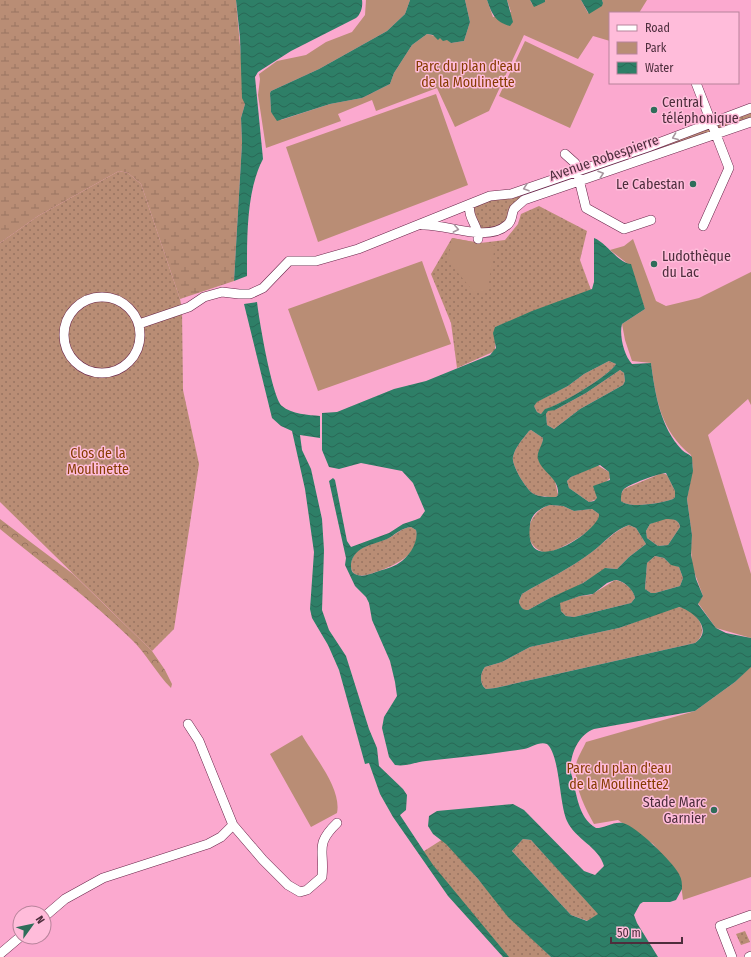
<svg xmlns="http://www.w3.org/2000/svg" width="751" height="957" font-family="'Fira Sans Condensed',sans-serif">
<defs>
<pattern id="grass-dots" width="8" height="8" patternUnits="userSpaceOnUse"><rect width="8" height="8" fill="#b98d75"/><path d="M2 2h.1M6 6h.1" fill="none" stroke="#997461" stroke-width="1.8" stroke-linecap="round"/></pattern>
<pattern id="forest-crowns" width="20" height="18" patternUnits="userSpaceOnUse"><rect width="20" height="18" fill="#b98d75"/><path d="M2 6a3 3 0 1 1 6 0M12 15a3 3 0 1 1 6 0" fill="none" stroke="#997461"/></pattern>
<pattern id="wetland-marsh" width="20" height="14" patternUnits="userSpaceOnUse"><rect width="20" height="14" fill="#b98d75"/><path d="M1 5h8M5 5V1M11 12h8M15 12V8" fill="none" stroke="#997461"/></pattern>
<pattern id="water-waves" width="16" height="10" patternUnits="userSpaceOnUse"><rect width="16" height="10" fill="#2e7f67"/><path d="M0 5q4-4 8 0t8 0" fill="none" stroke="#296856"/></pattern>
</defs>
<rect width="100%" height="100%" fill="#fba9cf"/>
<path fill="url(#grass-dots)" d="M751,108V122L524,200L511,221L479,233L470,204L511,194Z
M119,171L128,173L141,184L180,299L182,309L183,390L199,464L174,629L152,651L0,502V243L38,216Z
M539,206L587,231L580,260L591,290L495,327V351L457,368L451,323L431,274L452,238L480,243L505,240L518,224L521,214Z
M609,361L616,364C609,376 560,405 546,409L541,414L537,412L534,406L536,402L568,386L584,374Z
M620,370L624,373L625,381L623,385L580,409L554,429L547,425L546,414L548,410H555L586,393Z
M531,430L543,438L540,463L555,481L558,495L556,497C550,497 539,497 534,494C527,491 511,465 513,457C515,447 523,439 529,431Z
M597,465L609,472L610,478L596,492L597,499L589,502L569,488L567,481L571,477Z
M662,473L667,475L675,491V497L673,499C662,503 630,509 621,501V494L624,489Z
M550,505L563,506L574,511L592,509L599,514C602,528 558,551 546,553C519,546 526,512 550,505Z
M662,519C670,518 678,518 680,527L668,545L658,546L647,538L646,531L650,524Z
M629,525L636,528L646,544L629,557L617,569L607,568L573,589L550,598L528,610H524L520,606L519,601L522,594C545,580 570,569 592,552C604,543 614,531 629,525Z
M411,527L416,530C422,553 396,565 379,571C372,573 363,578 355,574C353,573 351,570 351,567C350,546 376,544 389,538C398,533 402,528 411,527Z
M655,556L664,558L669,563L679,567L683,578L680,586L655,593H651L645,589L647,563Z
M615,580C623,581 634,589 635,598L631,603L574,617L566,616L561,611L559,603L580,596L591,595Z
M675,607C693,605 713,630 695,643L495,688L486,689C479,684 480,673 485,667L502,662L530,647L619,628Z
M443,839L518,925L551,957H505L421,853Z
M523,839L531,840L599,914L588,921L571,915L512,851Z
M745,931L750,942L741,945L736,934Z"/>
<path fill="url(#forest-crowns)" d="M0,519L73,574L152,651L165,670L172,684L171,688C156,673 146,653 131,639C90,599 44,565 0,529Z"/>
<path fill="url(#wetland-marsh)" d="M0,0H236L245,104L241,118L242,143L234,281L180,299L141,184L128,173L119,171L38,216L0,243Z"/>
<path fill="#b98d75" d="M366,0H410L405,14L387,31L319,69L271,91L270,93L271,112L281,120L330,104L362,98L390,84L394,73L412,45L427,34L447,39L451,43L464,41L470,22L465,0H487L493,17L511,12L507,0H530L532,4L545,2V0H581L588,13L603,3L602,0H647L639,13H610V41L593,36L578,59L524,35L489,111L455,127L437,88L376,111L372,100L338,114L341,121L266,148L258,95L260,79L259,74L277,61L306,55L326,42L352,32L365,15Z
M525,41L594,74L570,128L499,96Z
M436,94L468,185L318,242L286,147Z
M452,238L495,246L487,292H474L448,261Z
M633,239L656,301L666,306L699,298L751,272V405L748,399L708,435L751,574V638L716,628L698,603L703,596L692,566L691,548L692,535L687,499L693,467L691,455C661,431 656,400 651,363L632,361L625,340L622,324L645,309L628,264L610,250L624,246Z
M422,261L451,344L318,391L288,309Z
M751,666V877L683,900L680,876L653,844L618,820L594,824C585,808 573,784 576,765C577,758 583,749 586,742L695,711L735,682Z
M302,735C314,756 342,789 337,813L311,827L270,754Z"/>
<path fill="url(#water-waves)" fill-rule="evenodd" d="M236,0H362C363,6 361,14 356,18L291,51L258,72L255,77L263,159C246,191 247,240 247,276L234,281L242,143L241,118L245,104L242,98L240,38Z
M410,0H465L470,22L464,41L451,43L447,40L443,41L440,38L438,40L433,35L427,34L412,45L394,73L390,84L362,98L330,104L277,121L271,112L270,93L271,91L319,69L387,31L405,14Z
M487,0H507L513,22L510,26C495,22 492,14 487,0Z
M530,0H545V2L534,7Z
M581,0H602L603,3L602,6L589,14Z
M594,238C607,243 618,263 631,264L645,309L622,324C619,335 624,356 632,364L651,363C655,393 660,427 682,450C685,453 689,454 692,457L693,471L687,499L692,535L691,555L696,579L703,596L698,604L716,628L726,633L751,638V667L735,682L695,711L594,729C578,735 569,756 571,773C577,792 577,817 596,828C605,828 614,821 623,823C636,826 673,862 679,874C682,879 682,884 682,889L676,900L670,902H643L640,904L634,915L637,923L658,957H551L508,917L478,879L446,844L433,834L428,826L429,816L437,811L513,804L524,810L584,871L595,875L604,866C599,847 575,839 567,821C559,803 560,755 547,744C539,741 531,748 524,749C491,754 458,758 426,761C415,762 407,767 395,765L389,757L382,728L384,717L397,696L395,682L390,661L372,620L369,603L366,597L355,586L345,565L346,558L329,481L333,478L335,480L347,541L351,547L389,533L403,524L415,520L420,518L425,511L413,483L402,471L361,463L339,469L329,467L322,450V413L337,412L394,389L426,381L490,355L496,348L493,333L495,327L532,311L592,289L594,282ZM609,361L616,364C609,376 560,405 545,409L541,414L537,412L534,406L537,402L568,386L584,374ZM620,370L624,373L625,381L623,385L580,409L554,429L547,425L546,414L548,411L555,410L586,393ZM531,430L543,438C543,445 536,452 538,459C542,473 560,478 558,495L556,497C550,497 539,497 534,494C527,491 511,465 513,457C515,447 523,439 529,431ZM600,465L609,472L610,480L593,486L597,498L594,501L589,502L569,488L567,481L571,477ZM666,473L675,491V497L673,499C662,503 630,509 621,501C621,497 621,492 624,489C628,485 659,473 666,473ZM550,505L563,506L574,511L592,509L599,514C602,529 522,584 530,525C531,514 540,508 550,505ZM666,519C672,519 679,519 680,527L668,545L658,546L647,538L646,531L650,524ZM629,525L636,528L646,544L629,557L617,569L605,568L583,583L550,598L528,610C523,611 519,605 519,601L522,594C545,580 570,569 592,552C604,543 614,530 629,525ZM411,527L416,530C419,542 409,557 399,563C392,568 384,569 376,572C370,574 362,578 355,574C351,572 351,568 351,564C354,545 376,545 389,538C397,533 402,528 411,527ZM655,556L664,558L671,565L679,567L683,578L680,586L655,593H651L645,589L647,563ZM615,580C623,580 634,590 635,598L631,603L574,617L566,616L561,611L560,603L580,596L593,594L607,583ZM679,607C694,611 714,630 695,643L495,688L486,689C479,684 480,673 485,667L502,662L530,647L619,628ZM523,839L531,840L598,914L587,921L571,915L512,851Z
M257,302C259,319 272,397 282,406C291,414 309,415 320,416V438L300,435L302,450L311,469L322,519L324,550L322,610L329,630L346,656L369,729L377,748L379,766L403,789L407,795L406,810L400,815L433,865L509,957H503L448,896L393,817L380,794L369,763L365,764L339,670L328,645L312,618L310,609L314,552L305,489L292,431L281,426L272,418L244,304Z"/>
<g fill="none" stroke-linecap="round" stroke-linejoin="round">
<defs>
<path id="minor" d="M696,83L729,168L703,226
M565,154L575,163L586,208L624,229L651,220
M470,204C467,219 480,227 478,239
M423,225C447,224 487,243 507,225C513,221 511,214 514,209C517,206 521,203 524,200L751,122
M64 335a38 38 0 1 1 76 0a38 38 0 1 1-76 0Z
M139,324L189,307L204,297L222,292L239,294H250L263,288L289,261H316L358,249L490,196L511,194L648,147L751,108
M188,724L199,741L233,825L263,860L288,885L300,892L307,890L322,877C325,850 314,845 337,823
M44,917L65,899L103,878L208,844L221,837L233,825
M0,954L20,937
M732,957L720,926L751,915
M749,957L751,956"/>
</defs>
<use href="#minor" stroke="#6a254a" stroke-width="10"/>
<use href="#minor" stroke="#fff" stroke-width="9"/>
</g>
<defs><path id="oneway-chevron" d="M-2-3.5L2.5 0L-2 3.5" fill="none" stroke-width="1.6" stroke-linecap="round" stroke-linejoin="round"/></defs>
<g stroke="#a6969e">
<use href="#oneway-chevron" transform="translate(675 137) rotate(159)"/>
<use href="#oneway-chevron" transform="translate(601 174) rotate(-19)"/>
<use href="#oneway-chevron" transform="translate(526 188) rotate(161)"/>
<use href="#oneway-chevron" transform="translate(456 229) rotate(11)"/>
</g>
<g fill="#2f6d5a" stroke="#ffbcda" stroke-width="1.5">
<circle cx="654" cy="110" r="4"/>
<circle cx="693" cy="184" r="4"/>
<circle cx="654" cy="264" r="4"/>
<circle cx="714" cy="810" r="4"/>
</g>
<g text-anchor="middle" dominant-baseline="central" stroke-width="3" stroke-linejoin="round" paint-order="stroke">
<g font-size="14" fill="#863c02" stroke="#ffbcda">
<text x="468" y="66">Parc du plan d'eau<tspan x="468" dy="16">de la Moulinette</tspan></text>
<text x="98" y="453">Clos de la<tspan x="98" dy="16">Moulinette</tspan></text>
<text x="619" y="768">Parc du plan d'eau<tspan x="619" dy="16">de la Moulinette2</tspan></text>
</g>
<g font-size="14" fill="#4d2d3c" stroke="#ffbcda" text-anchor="start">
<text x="662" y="102">Central<tspan x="662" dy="16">téléphonique</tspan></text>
<text x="685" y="184" text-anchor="end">Le Cabestan</text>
<text x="662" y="256">Ludothèque<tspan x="662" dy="16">du Lac</tspan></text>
<text x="706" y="802" text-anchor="end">Stade Marc<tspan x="706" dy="16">Garnier</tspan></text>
</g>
<g font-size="14" fill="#4d2d3c" stroke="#ffbcda">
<text transform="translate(604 158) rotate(-19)">Avenue Robespierre</text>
</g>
</g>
<rect x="609" y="12" width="130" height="72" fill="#ffbcda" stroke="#b8839b"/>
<rect x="617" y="25" width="20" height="6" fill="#ffffff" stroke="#b8839b"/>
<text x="645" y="32" font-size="12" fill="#4d2d3c">Road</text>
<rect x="617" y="42" width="20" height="12" fill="#b98d75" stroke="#b8839b"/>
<text x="645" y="52" font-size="12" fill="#4d2d3c">Park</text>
<rect x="617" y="62" width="20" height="12" fill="url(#water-waves)" stroke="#b8839b"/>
<text x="645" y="72" font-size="12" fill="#4d2d3c">Water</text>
<g transform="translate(32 925) rotate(57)"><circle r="19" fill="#ffbcda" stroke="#b8839b"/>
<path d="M0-3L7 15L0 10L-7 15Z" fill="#2f6d5a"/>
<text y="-6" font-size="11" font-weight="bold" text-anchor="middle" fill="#4d2d3c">N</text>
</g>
<path d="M611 937v6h71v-6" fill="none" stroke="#4d2d3c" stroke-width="2"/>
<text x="617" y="937" font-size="12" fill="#4d2d3c" stroke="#ffbcda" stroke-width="3" paint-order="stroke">50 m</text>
</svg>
